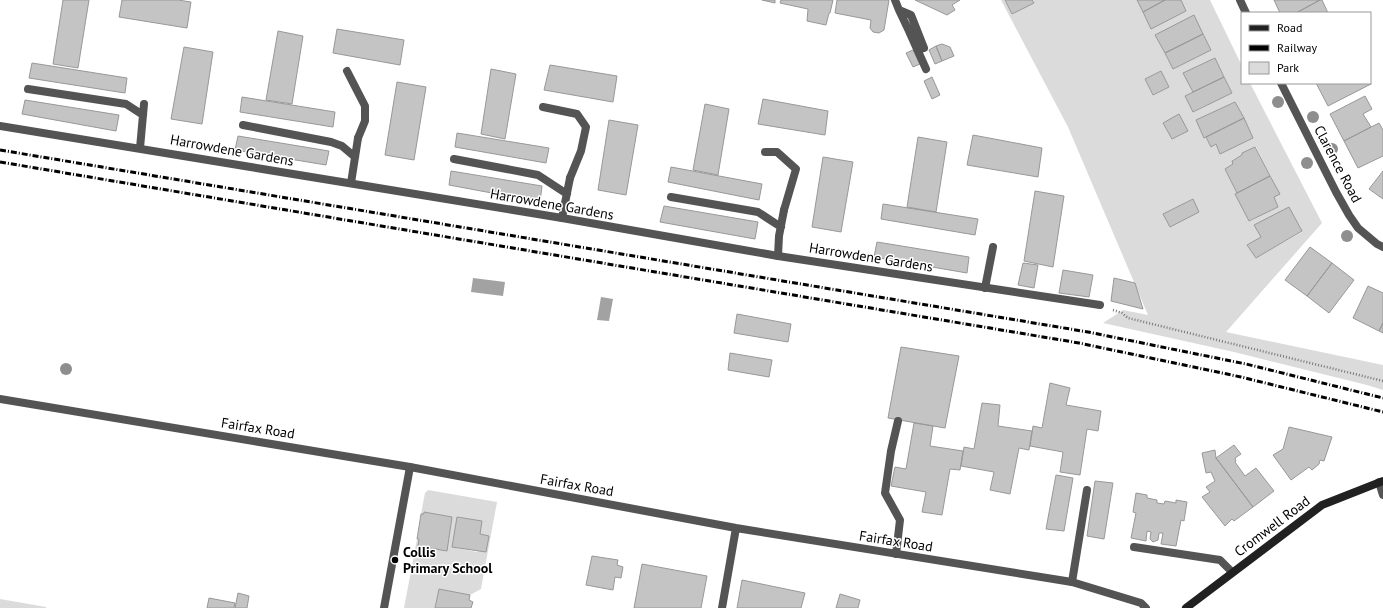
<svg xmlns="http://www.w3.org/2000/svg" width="1383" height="608" font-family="'PT Sans',sans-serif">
<rect width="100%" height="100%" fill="#fff"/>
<path fill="#dbdbdb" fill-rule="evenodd" d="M1001,0H1137L1151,28L1186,11L1181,0H1210L1242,66V83H1250L1322,223L1226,332L1383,365V390L1367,385L1234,352L1103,323L1123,310L1148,315L1068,127ZM1194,16L1211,50L1173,69L1156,35ZM1215,58L1232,93L1194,112L1185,96L1193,92L1184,73ZM1161,71L1169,87L1153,95L1145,79ZM1235,102L1253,138L1220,153L1216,144L1211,147L1206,137L1204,138L1196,120ZM1179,115L1188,131L1172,139L1163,123ZM1256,147L1279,194L1274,197L1278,207L1250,221L1235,194L1237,193L1225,169L1233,164L1232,160L1242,155V153ZM1289,208L1302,232L1256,258L1247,245L1261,237L1254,225Z
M428,490L497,502L481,589L470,595L439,589L435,608H404L417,539L447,550L452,517L425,512L424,514H421L425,493ZM458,517L482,521L480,534L489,536L486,552L477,551V552L452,547Z
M0,599L46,607V608H0Z"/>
<path fill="#a2a2a2" d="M473,278L505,282L503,296L471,292Z
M601,297L613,299L609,321L597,320Z"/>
<path fill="#c4c4c4" stroke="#989898" d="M63,0H89L78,68L53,64Z
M122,0H178L191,2L187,28L119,17Z
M762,0H775V3Z
M781,0H833L830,13H829L826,25L807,21L808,9L780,3Z
M837,0H889L884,30L879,33L873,32L870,28L871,20L835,13Z
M915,0H960L952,5L955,10L947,15Z
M1005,0H1032L1034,3L1012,14Z
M1137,0H1165L1143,12Z
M1165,0H1181L1186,11L1151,29L1143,12Z
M1274,0H1320L1296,13H1280Z
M1320,0H1322L1328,13H1296Z
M1194,15L1203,34L1165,53L1155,35Z
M337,29L404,40L400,65L333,53Z
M278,31L303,36L292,104L266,100Z
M1203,34L1211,50L1173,69L1165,53Z
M942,44L950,47L954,56L942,61L936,46Z
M936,46L942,61L935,64L929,50Z
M184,47L213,52L202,124L171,119Z
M913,50L920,64L913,67L906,53Z
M1215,58L1224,77L1193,92L1183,73Z
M32,63L127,78L125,93L29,78Z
M550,65L617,76L613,102L544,90Z
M491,69L516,74L505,139L481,134Z
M1161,71L1169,87L1153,95L1145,79Z
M932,77L940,95L932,99L924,81Z
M1224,77L1232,93L1193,112L1185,96Z
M397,82L426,87L414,160L385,155Z
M1370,82L1371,84L1328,106L1316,83Z
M1365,96L1372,109L1363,114L1371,127L1344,141L1330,114Z
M242,97L335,112L333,127L240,112Z
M763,99L828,111L825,135L758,124Z
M25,100L119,115L116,131L22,114Z
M1235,102L1244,118L1204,138L1196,120Z
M705,104L729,109L718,175L693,170Z
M1179,114L1188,131L1172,139L1163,123Z
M1244,118L1253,138L1220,154L1216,144L1211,147L1206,137Z
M609,120L638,125L626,195L598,190Z
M1379,123L1383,130V156L1358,168L1344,141Z
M457,133L549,148L546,163L455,147Z
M973,135L1042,148L1038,177L967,165Z
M238,136L329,151L326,165L235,150Z
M918,137L947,142L936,212L907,207Z
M1255,147L1270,176L1237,193L1225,169L1233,164L1232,161L1242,155V153Z
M823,157L853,162L841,232L812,227Z
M671,167L762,184L759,200L668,182Z
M451,171L542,186L540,202L449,185Z
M1383,171V199L1369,189Z
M1270,176L1280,194L1274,197L1278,207L1249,221L1235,194Z
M1035,191L1064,196L1053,267L1024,261Z
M1193,199L1199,212L1170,227L1163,214Z
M883,204L978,219L975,235L881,219Z
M664,206L758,222L755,239L660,222Z
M1289,207L1302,231L1256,258L1247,245L1261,237L1254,225Z
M877,242L969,257L967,273L874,257Z
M1310,247L1332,263L1307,296L1285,280Z
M1023,263L1038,265L1034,288L1018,285Z
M1332,263L1354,280L1329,313L1307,296Z
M1063,270L1093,275L1089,297L1059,293Z
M1114,278L1135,283L1143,309L1111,301Z
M1368,286L1383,293V323L1379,331L1353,318Z
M737,314L791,324L788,342L734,333Z
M1383,323V333L1379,331Z
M901,347L959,356L945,428L888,418Z
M730,353L772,360L769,377L728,370Z
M1050,383L1070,388L1066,405L1101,411L1098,431L1087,429L1080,475L1060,472L1063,452L1030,446L1033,426L1042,428Z
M982,403L1000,405L998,426L1032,431L1029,450L1019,448L1010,494L990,490L994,472L961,466L964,447L974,449Z
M914,423L933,426L930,446L963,451L960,470L950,469L942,515L922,512L926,492L891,486L895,467L906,469Z
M1289,427L1332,437L1324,461L1320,460L1319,464L1312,470L1309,467L1291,480L1273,455L1283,449Z
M1234,445L1241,454L1235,458L1236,461L1235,462L1245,476L1256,468L1274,491L1253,507L1216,458Z
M1215,450L1216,458L1253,507L1234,521L1232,519L1225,526L1202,497L1210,492L1206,487L1215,481L1211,472L1206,473L1202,453Z
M1056,475L1073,478L1064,531L1046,529Z
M1095,481L1113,483L1104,539L1087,536Z
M1136,493L1147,495V498L1157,500V503L1164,504L1165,501L1176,503V500L1187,502L1184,521L1181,520L1176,546L1161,544L1163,533H1159L1158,540L1153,542L1150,539L1151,532L1147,531L1146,541L1131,538L1136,513L1133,512Z
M424,512L452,517L447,551L418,546L419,539H417L421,514H424Z
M457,517L482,521L480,534L489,536L486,552L452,547Z
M592,556L618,560L617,565L623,567L621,578L615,577L613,590L586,585Z
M642,564L707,576L701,608H634Z
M742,580L805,593L801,608H737Z
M439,589L470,595L469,600L473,602L471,608H435Z
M238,593L249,596L247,608H235Z
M840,594L860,600L858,608H836Z
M209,598L235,603L234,608H207Z"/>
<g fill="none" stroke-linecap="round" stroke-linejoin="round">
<path stroke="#767676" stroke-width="2.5" stroke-dasharray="1 2" stroke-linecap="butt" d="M1113,310L1122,313L1128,318L1383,381"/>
<path stroke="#545454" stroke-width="8" d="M895,0L899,10L911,15L924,48
M899,10L909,31L926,69
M28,89L126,104L143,115
M243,125L331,142L342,146L355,157
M140,148L144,104
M454,159L538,175L567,194
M351,183L358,138
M671,197L758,212L781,227
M562,218L570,178
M778,256L779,236L784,210
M985,288L993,247
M1134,547L1220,560L1232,572
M896,554L900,520L885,493L891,451L898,421
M1072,582L1087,490
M384,608L410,467"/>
<path stroke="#545454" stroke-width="8" d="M1240,0L1246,13
M347,71L365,106V121L358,138
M1281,83L1336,192L1349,215L1358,228L1377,244L1383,247
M543,107L577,114L586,127L581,151L570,178
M0,126L562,218L778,256L1100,305
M765,152H777L796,169L784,210
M0,399L410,467L736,528L1072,582L1141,603L1146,608
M1379,482L1383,495
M722,608L736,528"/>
<path stroke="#212121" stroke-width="8" d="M1186,608L1322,505L1383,481"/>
<path stroke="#000" stroke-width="3" stroke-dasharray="6 2 1 2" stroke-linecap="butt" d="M0,150L1088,332L1246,364L1383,398
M0,162L1079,343L1241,377L1383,412"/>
</g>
<g fill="#8e8e8e">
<circle cx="1278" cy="102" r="6"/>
<circle cx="1313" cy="117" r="6"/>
<circle cx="1332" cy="149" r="6"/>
<circle cx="1307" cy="163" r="6"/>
<circle cx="1347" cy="236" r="6"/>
<circle cx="66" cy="369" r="6"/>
</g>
<circle fill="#000" stroke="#fff" stroke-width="1.5" cx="395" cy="560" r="4"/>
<g text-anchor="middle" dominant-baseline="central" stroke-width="3" stroke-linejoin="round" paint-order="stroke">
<g font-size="14" fill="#000" stroke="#fff">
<text transform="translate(232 150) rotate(10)">Harrowdene Gardens</text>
<text transform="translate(1338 164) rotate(62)">Clarence Road</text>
<text transform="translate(552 204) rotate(10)">Harrowdene Gardens</text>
<text transform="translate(871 257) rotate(9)">Harrowdene Gardens</text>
<text transform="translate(258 428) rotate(9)">Fairfax Road</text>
<text transform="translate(577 485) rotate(10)">Fairfax Road</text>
<text transform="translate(1272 526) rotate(-37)">Cromwell Road</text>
<text transform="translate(896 541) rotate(9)">Fairfax Road</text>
</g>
<g font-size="14" font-weight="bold" fill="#000" stroke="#fff" text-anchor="start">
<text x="403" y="552">Collis<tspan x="403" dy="16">Primary School</tspan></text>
</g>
</g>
<rect x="1241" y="12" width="130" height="72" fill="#ffffff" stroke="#999999"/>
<rect x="1249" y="25" width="20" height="6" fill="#212121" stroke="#999999"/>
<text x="1277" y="32" font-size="12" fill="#000000">Road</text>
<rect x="1249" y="45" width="20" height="6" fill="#000000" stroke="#999999"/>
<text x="1277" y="52" font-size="12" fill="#000000">Railway</text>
<rect x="1249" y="62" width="20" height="12" fill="#dbdbdb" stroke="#999999"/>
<text x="1277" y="72" font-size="12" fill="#000000">Park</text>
</svg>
